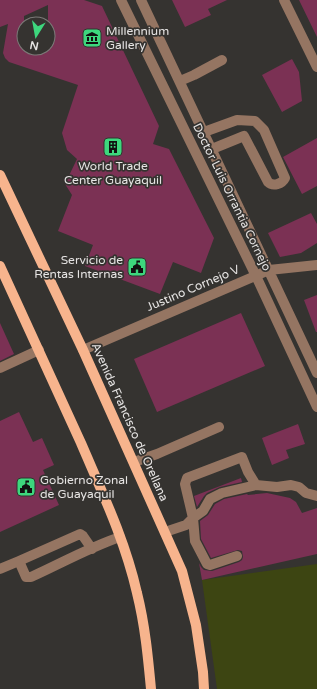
<svg xmlns="http://www.w3.org/2000/svg" width="317" height="689" font-family="'Varela Round',sans-serif">
<rect width="100%" height="100%" fill="#353330"/>
<path fill="#3d4512" d="M317,564V689H217L202,580Z"/>
<path fill="#7b3154" fill-rule="evenodd" d="M0,0H84L102,6L159,126L153,144L169,149L214,238L201,273L173,262L160,294L85,266L93,245L58,231L72,195L65,184L77,159L67,150L62,133L78,85L9,62L5,58L3,53L8,24L0,27ZM48,5V48H24V16Z
M172,0H227L208,9L211,15L185,27Z
M299,0H317V37Z
M292,59L299,72L302,101L282,112L262,75Z
M317,138V186L302,194L283,157Z
M311,213L317,224V243L301,253L280,257L268,233Z
M317,295V332H316L304,300Z
M241,313L265,366L157,412L134,359Z
M0,323L14,354L0,361Z
M19,412L33,442L42,438L54,465L43,470L59,505L0,532V421Z
M298,424L305,444L286,450L289,458L272,465L262,438Z
M241,478L242,482L220,487L207,493L204,496L197,507L194,496Z
M267,493L290,498L296,502L302,513L317,508V554L202,580L199,563L201,567L204,570L212,571L239,562L242,560L243,557L242,551L238,550L211,558L201,539L200,521L208,515L215,504L224,499L247,494L248,495Z"/>
<g fill="none" stroke-linecap="round" stroke-linejoin="round">
<path stroke="#957562" stroke-width="10" d="M121,0L256,276L317,407
M141,0L317,373
M284,0L317,67
M180,81L194,75L222,60
M204,132L237,120L255,121L264,130L285,178C282,184 273,187 268,182L244,136L212,149
M83,350L269,270L317,265
M0,368L39,350
M134,462L157,454L219,427
M165,532L186,525L193,518L203,511L210,499L222,493L256,485
M92,549L83,536L80,534L19,561L26,577H31C60,564 90,547 120,537
M237,556L210,565L207,564L195,541L193,518L185,484L187,478L242,457L248,472L256,485L277,487L291,485L299,487L306,493L317,496
M0,569L19,561"/>
<path stroke="#f7b48d" stroke-width="10" d="M0,175L83,350L182,571L196,625L203,672L204,689
M0,266C27,324 54,383 81,443C102,492 125,540 137,593C145,625 148,657 151,689"/>
</g>
<defs>
<symbol id="museum-square" viewBox="-11 -11 22 22"><rect x="-9" y="-9" width="18" height="18" rx="4" fill="#3dd77d" stroke="#353330"/><path d="M0-6L6-3V-2H-6V-3ZM-5-1h2V3h-2ZM-1-1h2V3h-2ZM3-1h2V3H3ZM-6 4H6V6H-6Z" fill="#111"/></symbol>
<symbol id="building-square" viewBox="-11 -11 22 22"><rect x="-9" y="-9" width="18" height="18" rx="4" fill="#3dd77d" stroke="#353330"/><path d="M-4-6H4V6H1V3H-1V6H-4ZM-2.5-4.3h1.7v1.8h-1.7ZM.8-4.3h1.7v1.8H.8ZM-2.5-1h1.7V.8h-1.7ZM.8-1h1.7V.8H.8Z" fill="#111"/></symbol>
<symbol id="civic-square" viewBox="-11 -11 22 22"><rect x="-9" y="-9" width="18" height="18" rx="4" fill="#3dd77d" stroke="#353330"/><path d="M-.6-6.5H3V-4.5H.6V-3L4-1V1h2V6H-6V1h2V-1L-.6-3ZM-1.2 2.5V6h2.4V2.5Z" fill="#111"/></symbol>
</defs>
<g fill-rule="evenodd">
<use href="#museum-square" x="81" y="27" width="22" height="22"/>
<use href="#building-square" x="102" y="136" width="22" height="22"/>
<use href="#civic-square" x="126" y="256" width="22" height="22"/>
<use href="#civic-square" x="15" y="476" width="22" height="22"/>
</g>
<g text-anchor="middle" dominant-baseline="central" stroke-width="3.5" stroke-linejoin="round" paint-order="stroke">
<g font-size="12" fill="#e6e4e3" stroke="#353330" text-anchor="start">
<text x="106" y="31">Millennium<tspan x="106" dy="14">Gallery</tspan></text>
<text x="113" y="166" text-anchor="middle">World Trade<tspan x="113" dy="14">Center Guayaquil</tspan></text>
<text x="123" y="260" text-anchor="end">Servicio de<tspan x="123" dy="14">Rentas Internas</tspan></text>
<text x="40" y="480">Gobierno Zonal<tspan x="40" dy="14">de Guayaquil</tspan></text>
</g>
<g font-size="12" fill="#e6e4e3" stroke="#353330">
<text transform="translate(232 197) rotate(64)">Doctor Luis Orrantia Cornejo</text>
<text transform="translate(193 288) rotate(-23)">Justino Cornejo V</text>
<text transform="translate(130 422) rotate(66)">Avenida Francisco de Orellana</text>
</g>
</g>
<g transform="translate(36 36) rotate(191)"><circle r="19" fill="#353330" stroke="#7c7a78"/>
<path d="M0-3L7 15L0 10L-7 15Z" fill="#3dd77d"/>
<text y="-6" font-size="11" font-weight="bold" text-anchor="middle" fill="#e6e4e3">N</text>
</g>
</svg>
